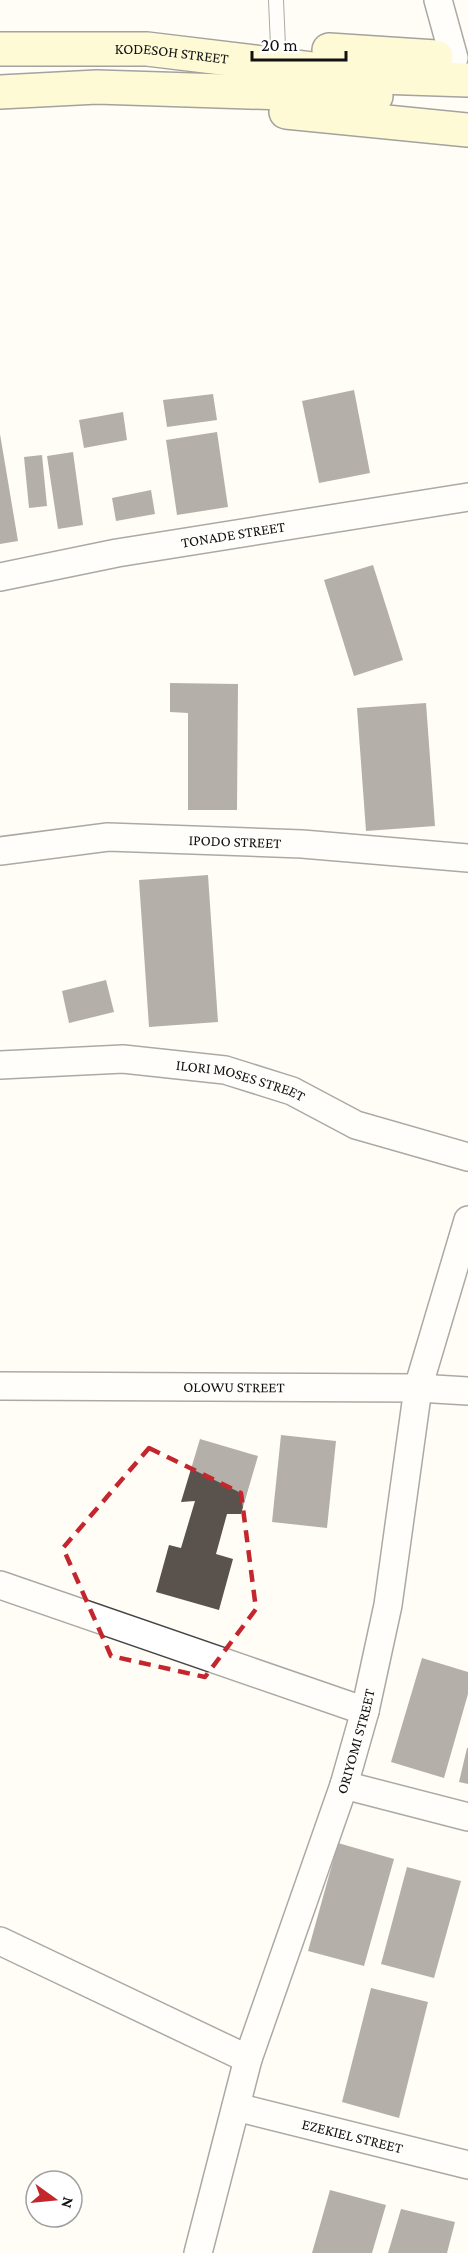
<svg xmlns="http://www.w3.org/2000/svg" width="468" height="2253" font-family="'Crimson Pro',serif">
<rect width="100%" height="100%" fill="#fffdf5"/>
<path fill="#5a524d" d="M354,390L370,473L319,483L302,401Z
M213,394L217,420L167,427L163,400Z
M123,412L127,440L84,448L79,420Z
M217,432L228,507L177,515L166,440Z
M0,434L18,541L0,544Z
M73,452L83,525L58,529L47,456Z
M42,455L47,506L29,508L24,457Z
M151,490L155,514L116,521L112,498Z
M373,565L403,660L354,676L324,580Z
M170,683L238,684L237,810H188V713L170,712Z
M426,703L435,826L366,831L357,708Z
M208,875L218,1022L149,1027L139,880Z
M106,980L114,1012L69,1023L62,991Z
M281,1435L336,1441L327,1528L272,1522Z
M200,1439L258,1456L241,1514H227L216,1554L233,1559L219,1610L156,1592L169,1545L181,1548L195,1501L181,1502Z
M422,1658L468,1672V1694L444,1778L391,1762Z
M467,1748H468V1784L459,1782Z
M338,1843L394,1859L364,1966L308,1951Z
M407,1867L461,1881L434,1978L381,1964Z
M371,1988L428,2002L399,2118L342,2102Z
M330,2190L386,2205L372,2253H312Z
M401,2209L455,2222L447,2253H388Z"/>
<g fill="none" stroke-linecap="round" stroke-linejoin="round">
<defs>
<path id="lane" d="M276,0L278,46"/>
<g id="street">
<path d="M438,0L454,58"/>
<path id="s1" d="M0,577L117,553L468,497"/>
<path id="s2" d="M0,851L108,837L302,844L468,858"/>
<path id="s3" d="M0,1065L123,1059L225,1070L292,1091L356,1125L468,1157"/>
<path id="s4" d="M0,1386L418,1388L468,1391"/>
<path d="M0,1585L365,1711"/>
<path d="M344,1785L468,1817"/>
<path d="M0,1941L248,2059"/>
<path id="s5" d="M236,2107L468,2165"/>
<path id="s6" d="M198,2253L248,2059L344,1785L365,1711L388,1605L418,1388L468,1220"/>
</g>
<g id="secondary">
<path id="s7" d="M0,49H147L378,77L468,80"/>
<path d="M329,50L436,57"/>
<path d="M0,92L97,87L376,96"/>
<path d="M286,112L468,130"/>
</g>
</defs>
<use href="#lane" stroke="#444" stroke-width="16"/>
<use href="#street" stroke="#444" stroke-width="30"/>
<use href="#secondary" stroke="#333" stroke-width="36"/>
<use href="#lane" stroke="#fff" stroke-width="14"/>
<use href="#street" stroke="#fff" stroke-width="27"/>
<use href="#secondary" stroke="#fff6b0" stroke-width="33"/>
</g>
<path d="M0 0H468V2253H0ZM149,1448L241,1493L256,1609L205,1677L111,1656L63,1548Z" fill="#fffdf5" fill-opacity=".55" fill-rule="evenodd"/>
<path fill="none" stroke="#c4262e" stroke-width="4.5" stroke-dasharray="12 8" stroke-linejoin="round" d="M149,1448L241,1493L256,1609L205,1677L111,1656L63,1548Z"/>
<g text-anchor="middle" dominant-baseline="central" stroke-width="6" stroke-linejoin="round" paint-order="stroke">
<g font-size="15" fill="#111" stroke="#fff">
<text stroke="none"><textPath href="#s7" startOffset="172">KODESOH STREET</textPath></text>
<text stroke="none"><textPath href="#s1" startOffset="237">TONADE STREET</textPath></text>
<text stroke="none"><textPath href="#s2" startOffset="236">IPODO STREET</textPath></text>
<text stroke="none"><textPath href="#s3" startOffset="243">ILORI MOSES STREET</textPath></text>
<text stroke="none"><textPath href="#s4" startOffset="234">OLOWU STREET</textPath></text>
<text stroke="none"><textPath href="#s6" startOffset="536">ORIYOMI STREET</textPath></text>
<text stroke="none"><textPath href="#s5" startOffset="120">EZEKIEL STREET</textPath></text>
</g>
</g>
<g transform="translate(54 2199) rotate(105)"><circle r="28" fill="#ffffff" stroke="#a0a0a0" stroke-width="1.5"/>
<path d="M0-4.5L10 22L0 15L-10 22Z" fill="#c4262e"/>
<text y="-9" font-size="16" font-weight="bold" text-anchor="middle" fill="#111111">N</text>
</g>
<path d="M252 51v9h94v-9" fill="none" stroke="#111111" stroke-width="3"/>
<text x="261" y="51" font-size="18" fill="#111111" stroke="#ffffff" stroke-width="4.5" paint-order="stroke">20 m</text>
</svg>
